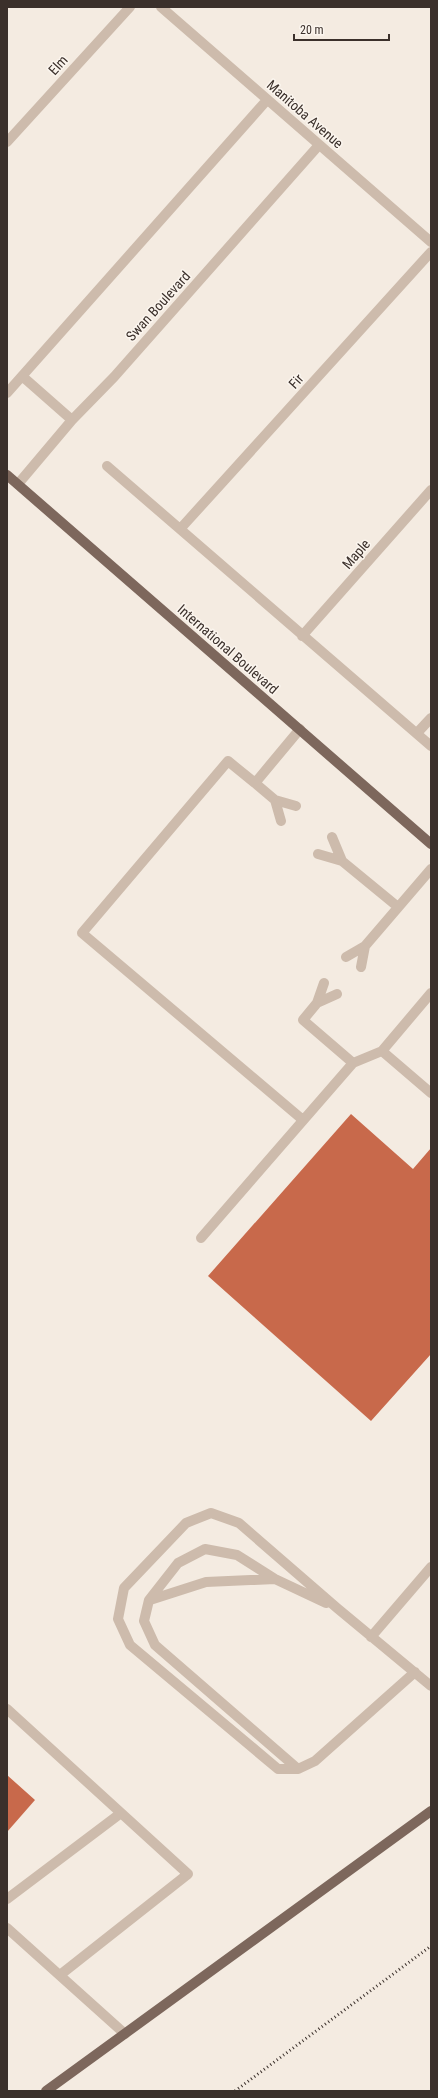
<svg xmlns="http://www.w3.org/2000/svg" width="438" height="2098" font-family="'Roboto Condensed',sans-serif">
<rect width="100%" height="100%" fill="#f4ebe1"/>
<path fill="#c8694b" d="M351,1114L413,1169L431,1148V1354L371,1421L208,1276Z
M7,1775L35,1800L7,1832Z"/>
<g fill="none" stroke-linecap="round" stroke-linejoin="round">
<path stroke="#cdbbac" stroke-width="10" d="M255,783L228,761L82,933L303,1120
M275,800L281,821
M296,806L275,800L255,783L300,729
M332,837L342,861
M318,854L342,861L398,907
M346,957L365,946L431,869
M361,967L365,946
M324,983L317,1003L303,1020L353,1063
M431,993L382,1051L431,1093
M317,1003L337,994
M201,1238L353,1063L382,1051
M150,1600L206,1582L275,1579
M371,1637L431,1567
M415,1672L315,1761L298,1769H278L130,1645L118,1619L124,1588L186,1523L211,1513L239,1523L337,1608L431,1686
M7,1709L188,1874L60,1975
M298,1769L155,1645L144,1621L149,1600L178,1563L205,1549L237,1555L275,1579L326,1603
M7,1899L121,1813
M7,1928L125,2034"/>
<path stroke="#cdbbac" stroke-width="10" d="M161,7L431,242
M7,142L130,7
M22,376L72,420
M7,393L267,100
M107,466L431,746
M18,484L72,420L114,377L319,145
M181,528L431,252
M302,636L431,490
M417,733L431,718"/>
<path stroke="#7d675c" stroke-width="10" d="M7,475L431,844
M46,2091L431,1811"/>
<path stroke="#3b302b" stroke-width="3" stroke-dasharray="1 3" stroke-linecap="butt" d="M235,2091L431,1946"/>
</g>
<g text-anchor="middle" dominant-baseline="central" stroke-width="3" stroke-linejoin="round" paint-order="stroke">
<g font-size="14" fill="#3b302b" stroke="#fbf5ee">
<text transform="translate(58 65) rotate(-48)">Elm</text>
<text transform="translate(305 114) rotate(41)">Manitoba Avenue</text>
<text transform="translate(158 306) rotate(-48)">Swan Boulevard</text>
<text transform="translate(296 381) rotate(-48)">Fir</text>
<text transform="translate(356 554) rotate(-49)">Maple</text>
<text transform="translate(228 649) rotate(41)">International Boulevard</text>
</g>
</g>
<rect width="438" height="2098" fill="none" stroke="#3b302b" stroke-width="16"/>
<path d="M294 34v6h95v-6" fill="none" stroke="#3b302b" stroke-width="2"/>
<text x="300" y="34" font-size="12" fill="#3b302b" stroke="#fbf5ee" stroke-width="3" paint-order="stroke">20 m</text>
</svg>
